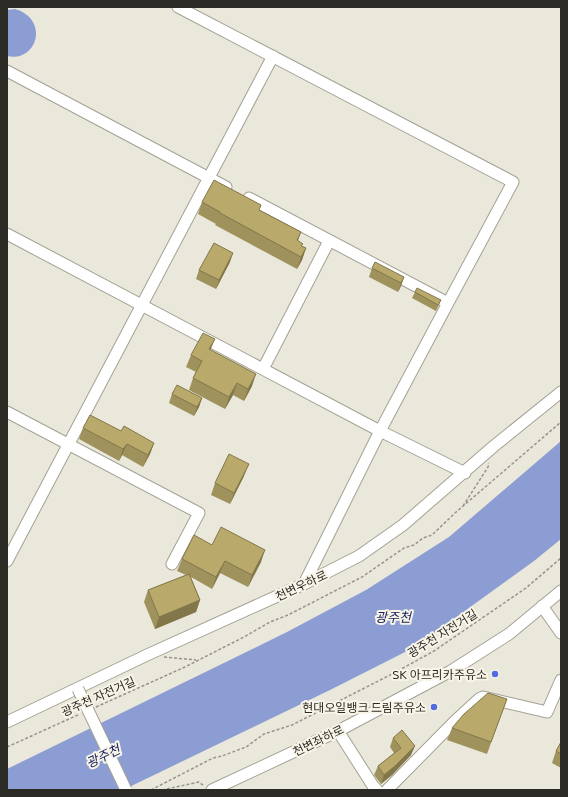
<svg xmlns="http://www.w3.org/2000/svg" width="568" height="797" font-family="Commissioner,'Noto Sans KR',sans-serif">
<rect width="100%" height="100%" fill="#eae7db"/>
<path fill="#8c9dd4" d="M15,9C50,19 37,63 7,56V10Z
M561,441V539L534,561L415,647L330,690L123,790H7V769L287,632L366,590L449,537Z"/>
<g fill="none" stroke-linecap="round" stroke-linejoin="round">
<defs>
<path id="minor" d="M178,7L513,182L448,303
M7,71L226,187
M249,198L448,303L380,431L304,584
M7,234L380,431L465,473
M263,369L329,241
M7,412L199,513L172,564
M7,561L273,56
M542,606L561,633
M7,722L147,655L304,584L359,556L403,525L494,446L561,392
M338,731L373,786L377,790
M212,790L338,731L451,671L509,634L561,591
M387,790L455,721L479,699L483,697L547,712L561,680"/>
</defs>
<use href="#minor" stroke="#a4a195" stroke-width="13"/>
<path stroke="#96948b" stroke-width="1.5" stroke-dasharray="3 2" stroke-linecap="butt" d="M463,506L488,467L489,463
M164,657L196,660
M96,707L185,667L244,637L270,622L288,615L362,577L404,548L414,545L423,538L432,535L455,513L561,422
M7,747L80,714
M151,790L213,758L222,756L246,747L264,734L292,725L394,673L434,651L526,588L561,558
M162,790L199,782L204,786"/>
<use href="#minor" stroke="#fff" stroke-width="11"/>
<defs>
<path id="minor-bridge" d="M78,689L126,790"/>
</defs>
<use href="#minor-bridge" stroke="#a4a195" stroke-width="13" stroke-linecap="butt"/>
<use href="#minor-bridge" stroke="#fff" stroke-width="11"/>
</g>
<path fill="#9f925c" d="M202,202L259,210L301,232L298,241L302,246L306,248L302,260L297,269L215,225L216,224L198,214Z
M230,262L216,289L196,279L199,270Z
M372,268L404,277L401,286L398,292L369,277Z
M415,292L441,300L436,311L412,298Z
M211,350L252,386L244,401L233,395L225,409L189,390L193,378L196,372L186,367L191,355Z
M172,394L202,398L199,407L194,416L169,403Z
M83,428L121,431L154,443L150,454L143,467L122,455L119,461L79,439Z
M244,476L230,504L211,495L215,483Z
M212,545L261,562L248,587L220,573L212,589L191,577L200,600L196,612L155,629L144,602L148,590L186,575L177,571L182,559Z
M507,699L487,754L447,740L452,728Z
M393,738L411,755L392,775L381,784L374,775L378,766L394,753L390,747Z
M561,742V768L552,763L556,751Z"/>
<path fill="#82774b" d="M306,248L302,260L297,269L301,257Z
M233,253L230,262L216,289L219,280Z
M404,277L401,286L398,292L401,283Z
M215,339L210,351L209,349Z
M256,374L252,386L244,401L248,389Z
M237,383L233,395L225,409L229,397Z
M202,398L199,407L194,416L197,407Z
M154,443L150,454L143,467L148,455Z
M127,444L122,455L119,461L123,449Z
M249,464L244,476L230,504L234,493Z
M265,550L261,562L248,587L252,575Z
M225,561L220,573L212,589L216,577Z
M200,600L196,612L155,629L159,617Z
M415,746L411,755L392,775L381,784L384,775Z"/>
<path fill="#b9aa6b" stroke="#82774b" d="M214,180L261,205L259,210L301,232L297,240L303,244L301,246L306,248L301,257L220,213V212L202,202Z
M214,243L233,253L219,280L199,270Z
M375,262L404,277L401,283L372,268Z
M417,288L441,300L438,305L415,292Z
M203,333L215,339L209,349L256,374L248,389L237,383L229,397L193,378L202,361L191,355Z
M177,385L202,398L197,407L172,394Z
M90,415L121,431L124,426L154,443L148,455L127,444L123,449L83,428Z
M229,454L249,464L234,493L215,483Z
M221,527L265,550L252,575L225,561L216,577L182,559L194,535L212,545Z
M189,574L200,600L159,617L148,590Z
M488,693L507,699L491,742L452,728L464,714Z
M402,730L415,746L395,766L384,775L378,766L401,748L393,738Z
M561,742V754L556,751Z"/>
<g fill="#536ae0" stroke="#f8f5e8" stroke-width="1.5">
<circle cx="495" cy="674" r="4"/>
<circle cx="434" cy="707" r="4"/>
</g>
<g text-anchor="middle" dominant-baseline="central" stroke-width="4" stroke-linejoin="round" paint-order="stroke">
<g font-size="12" fill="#2b2a25" stroke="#f8f5e8">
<text transform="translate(301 585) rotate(-25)">천변우하로</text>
<text transform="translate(442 633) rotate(-32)">광주천 자전거길</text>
<text transform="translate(98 696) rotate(-24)">광주천 자전거길</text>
<text transform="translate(318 740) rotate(-26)">천변좌하로</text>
</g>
<g font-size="12" fill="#2b2a25" stroke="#f8f5e8" text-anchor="end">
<text x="487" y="674">SK 아프리카주유소</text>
<text x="426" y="707">현대오일뱅크 드림주유소</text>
</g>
<g font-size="13" font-style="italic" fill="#182162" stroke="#f8f5e8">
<text x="393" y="617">광주천</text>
<text transform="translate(103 756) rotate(-26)">광주천</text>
</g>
</g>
<rect width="568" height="797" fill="none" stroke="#2b2a25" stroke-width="16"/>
</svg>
